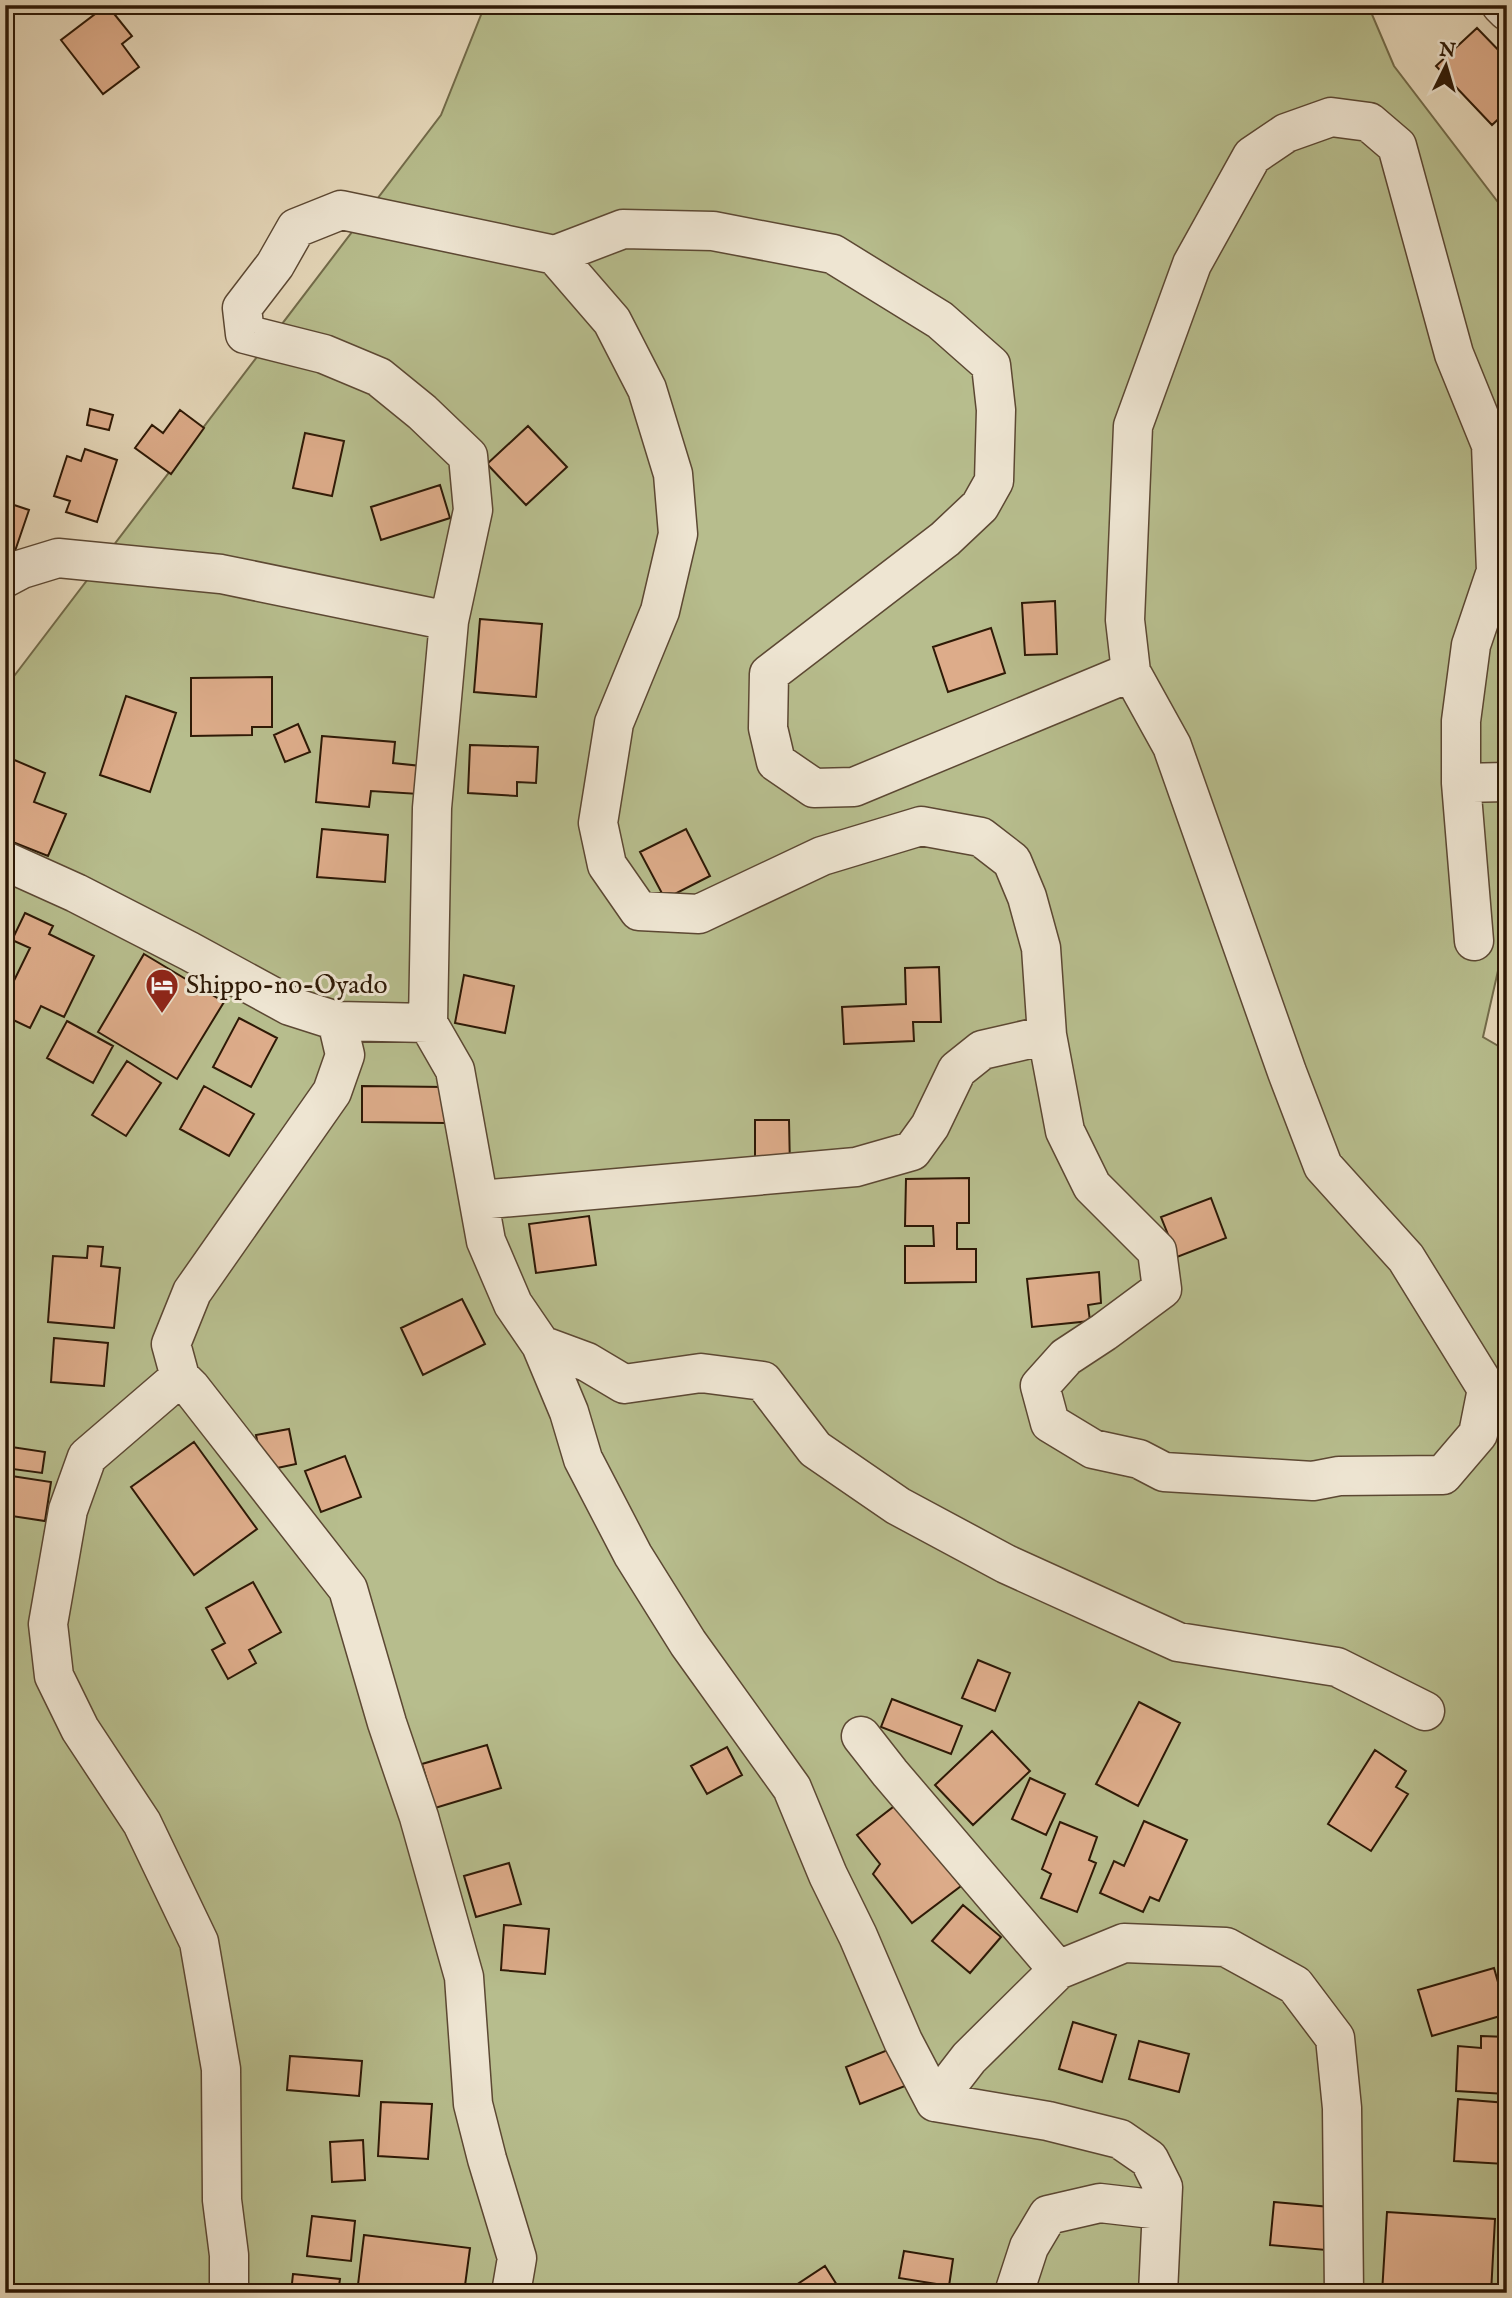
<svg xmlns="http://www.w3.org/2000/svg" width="1512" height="2298" font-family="'IM FELL English',serif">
<rect width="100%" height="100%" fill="#e5d7b9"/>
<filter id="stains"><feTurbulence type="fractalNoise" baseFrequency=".00286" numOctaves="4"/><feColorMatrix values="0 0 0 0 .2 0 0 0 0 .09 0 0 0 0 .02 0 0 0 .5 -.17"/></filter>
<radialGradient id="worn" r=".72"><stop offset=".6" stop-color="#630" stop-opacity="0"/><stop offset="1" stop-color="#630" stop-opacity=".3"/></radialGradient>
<path fill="#b7bd8d" stroke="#726b4a" stroke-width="2" d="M485,5H1368L1394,66L1507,214V931L1483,1037L1507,1051V2293H5V688L441,115Z"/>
<path fill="#ddac8a" stroke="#2e1906" stroke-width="2" d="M107,5L132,36L122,44L139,67L103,94L61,40Z
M1477,28L1507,59V111L1492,125L1436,66Z
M90,409L113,415L109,430L87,425Z
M180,410L204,428L171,474L135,448L152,425L163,433Z
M528,426L567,467L526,505L487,464Z
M305,433L344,441L332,496L293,488Z
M85,449L117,460L97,522L66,512L70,501L54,496L67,456L81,461Z
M440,485L450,518L381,540L371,507Z
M5,502L29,510L14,554L5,551Z
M1055,601L1057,654L1025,655L1022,603Z
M480,619L542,624L536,697L474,692Z
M991,628L1005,673L948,692L933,647Z
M272,677V727H252V735L191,736V678Z
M126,696L176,713L150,792L100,775Z
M298,724L310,752L285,762L274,735Z
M322,736L395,742L393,763L421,766L419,794L371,791L369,807L316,802Z
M470,745L538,747L536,783L517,782V796L468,793Z
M5,756L45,773L34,802L66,814L48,856L5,839Z
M322,829L388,835L385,882L317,877Z
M686,829L710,876L665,899L640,852Z
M25,913L53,926L49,934L94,956L64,1017L41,1006L30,1028L5,1016V999L30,948L12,940Z
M144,954L224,1002L177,1079L98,1032Z
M939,967L941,1022H913L914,1041L844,1044L842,1007L906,1004L905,968Z
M464,975L514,986L505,1033L455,1023Z
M239,1018L277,1038L251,1087L213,1067Z
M67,1021L113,1046L93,1083L47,1058Z
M127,1061L161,1083L126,1136L92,1115Z
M204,1086L254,1114L229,1156L180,1129Z
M362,1086L445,1087V1123L362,1122Z
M755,1120H789L790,1168L755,1169Z
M969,1178V1223H957V1249H976V1282L905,1283V1246H934L933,1226H905L906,1179Z
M1211,1198L1226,1238L1177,1257L1161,1217Z
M589,1216L596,1265L536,1273L529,1224Z
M88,1246L103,1247L101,1266L120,1268L114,1328L48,1322L53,1256L87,1258Z
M1099,1272L1101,1303L1088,1305L1090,1321L1032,1327L1027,1279Z
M462,1299L485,1344L423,1375L401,1328Z
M54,1338L108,1343L104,1386L51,1382Z
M289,1429L296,1464L263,1471L256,1435Z
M194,1442L257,1529L194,1575L131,1487Z
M5,1446L45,1452L42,1473L5,1468Z
M345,1456L361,1497L321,1512L305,1471Z
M5,1475L51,1482L45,1521L5,1515Z
M253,1582L281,1632L249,1650L256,1663L228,1679L212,1650L225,1643L206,1608Z
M978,1660L1010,1673L995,1711L962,1698Z
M892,1699L962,1726L951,1754L881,1727Z
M1139,1702L1180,1723L1138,1806L1096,1784Z
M992,1731L1030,1771L973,1825L935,1785Z
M487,1745L501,1788L435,1808L422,1764Z
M727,1747L742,1775L707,1794L691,1766Z
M1375,1750L1406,1771L1396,1787L1408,1794L1371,1851L1328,1824Z
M1030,1778L1065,1794L1046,1835L1012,1819Z
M897,1804L961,1886L912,1923L873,1874L880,1864L857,1835Z
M1144,1821L1187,1840L1159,1901L1150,1897L1143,1912L1100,1893L1114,1861L1124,1866Z
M1060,1822L1097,1837L1089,1860L1096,1863L1077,1912L1041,1898L1051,1874L1042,1869Z
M509,1863L521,1904L476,1917L464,1876Z
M963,1905L1001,1937L970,1973L932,1941Z
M504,1925L549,1929L545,1974L501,1970Z
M1494,1968L1507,2014L1432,2036L1418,1990Z
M1073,2022L1116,2035L1102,2082L1059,2069Z
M1481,2036L1507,2037L1506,2094L1456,2091L1458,2046L1481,2048Z
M1139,2041L1189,2054L1179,2092L1129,2079Z
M895,2047L910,2084L860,2104L846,2067Z
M290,2056L362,2061L359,2096L287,2090Z
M1458,2099L1507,2103L1505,2164L1454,2161Z
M381,2102L432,2104L428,2159L378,2156Z
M363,2140L365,2180L332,2182L330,2142Z
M1274,2202L1330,2207L1326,2250L1270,2245Z
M1387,2212L1495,2219L1491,2293H1382Z
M312,2216L355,2221L351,2261L307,2256Z
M364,2235L470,2248L464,2293H357Z
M904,2251L953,2259L949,2286L899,2278Z
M825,2266L842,2293H793L790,2289Z
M293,2274L340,2279L338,2293H291Z"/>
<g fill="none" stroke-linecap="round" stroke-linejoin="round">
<defs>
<path id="street" d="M1501,5L1507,11
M555,255L612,321L647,389L673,474L678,534L660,611L614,723L598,823L607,865L639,911L699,914L822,856L921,826L981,837L1012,861L1027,897L1041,948L1047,1035L1065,1131L1092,1186L1157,1251L1162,1289L1104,1332L1066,1357L1040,1386L1050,1423L1093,1449L1139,1459L1164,1472L1313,1481L1339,1476L1443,1475L1478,1434L1487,1389L1406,1258L1323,1166L1287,1072L1172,746L1131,672L1125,620L1133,426L1192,264L1252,156L1286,133L1331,117L1369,122L1397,146L1454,354L1491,445L1496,571L1471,645L1461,721V783L1474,941
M5,578L22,569L58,558L221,574L449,621
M1461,783L1507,782
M5,861L76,893L189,951L290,1006L337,1021L428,1023
M337,1021L345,1055L332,1092L192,1292L171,1344L180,1377L191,1388L348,1589L387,1723L419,1817L464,1977L473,2104L487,2159L517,2258L511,2293
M479,1200L856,1167L912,1151L930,1126L957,1070L982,1050L1047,1035
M541,1345L587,1362L624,1384L701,1373L763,1381L815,1449L898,1506L1006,1564L1178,1642L1337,1667L1425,1711
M180,1377L87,1457L68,1510L48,1624L54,1676L80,1729L142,1823L199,1942L221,2069L222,2200L229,2255V2293
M861,1736L890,1773L1058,1970
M935,2102L903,2041L858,1936L828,1875L792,1788L688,1643L633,1555L583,1459L569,1412L541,1345L513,1304L486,1241L455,1070L428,1023L432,808L449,621L473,510L468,456L422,412L379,377L324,354L245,334L242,308L275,265L296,228L341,210L555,255L623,229L713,231L833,254L940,320L991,365L996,410L994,481L980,506L945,539L769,674L768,728L776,762L814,788L854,787L1131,672
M935,2102L969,2058L1058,1970L1124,1943L1226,1947L1295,1985L1335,2038L1342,2108L1344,2293
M935,2102L1048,2121L1120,2139L1149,2159L1163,2187L1158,2293
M1014,2293L1029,2247L1048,2215L1100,2203L1161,2210"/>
</defs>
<use href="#street" stroke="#5c4833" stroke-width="41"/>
<use href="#street" stroke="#eee5d2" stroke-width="38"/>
</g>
<defs>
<symbol id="hotel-pin" viewBox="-11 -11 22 30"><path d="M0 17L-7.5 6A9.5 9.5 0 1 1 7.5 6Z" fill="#8f2418" stroke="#eee5d2"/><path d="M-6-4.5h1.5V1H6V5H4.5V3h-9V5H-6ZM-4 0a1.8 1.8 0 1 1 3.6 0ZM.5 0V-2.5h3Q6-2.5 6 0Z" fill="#fff"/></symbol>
</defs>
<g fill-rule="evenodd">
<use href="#hotel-pin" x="143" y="966" width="38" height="52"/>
</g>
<g text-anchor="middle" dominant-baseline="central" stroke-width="6" stroke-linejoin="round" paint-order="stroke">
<g font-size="26" fill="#2e1906" stroke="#eee5d2" text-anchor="start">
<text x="186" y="985">Shippo-no-Oyado</text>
</g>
</g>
<rect width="1512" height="2298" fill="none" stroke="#e5d7b9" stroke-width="28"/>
<rect x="7" y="7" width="1498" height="2284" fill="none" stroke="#2e1906" stroke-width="3.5"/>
<rect x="14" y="14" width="1484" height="2270" fill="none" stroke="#2e1906" stroke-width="2"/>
<g transform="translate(1446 66) rotate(5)" stroke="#eee5d2" stroke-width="5" paint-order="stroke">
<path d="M0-5L12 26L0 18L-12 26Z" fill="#2e1906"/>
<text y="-10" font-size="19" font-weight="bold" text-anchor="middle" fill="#2e1906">N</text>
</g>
<rect width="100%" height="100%" filter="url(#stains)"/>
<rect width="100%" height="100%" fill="url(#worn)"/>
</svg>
